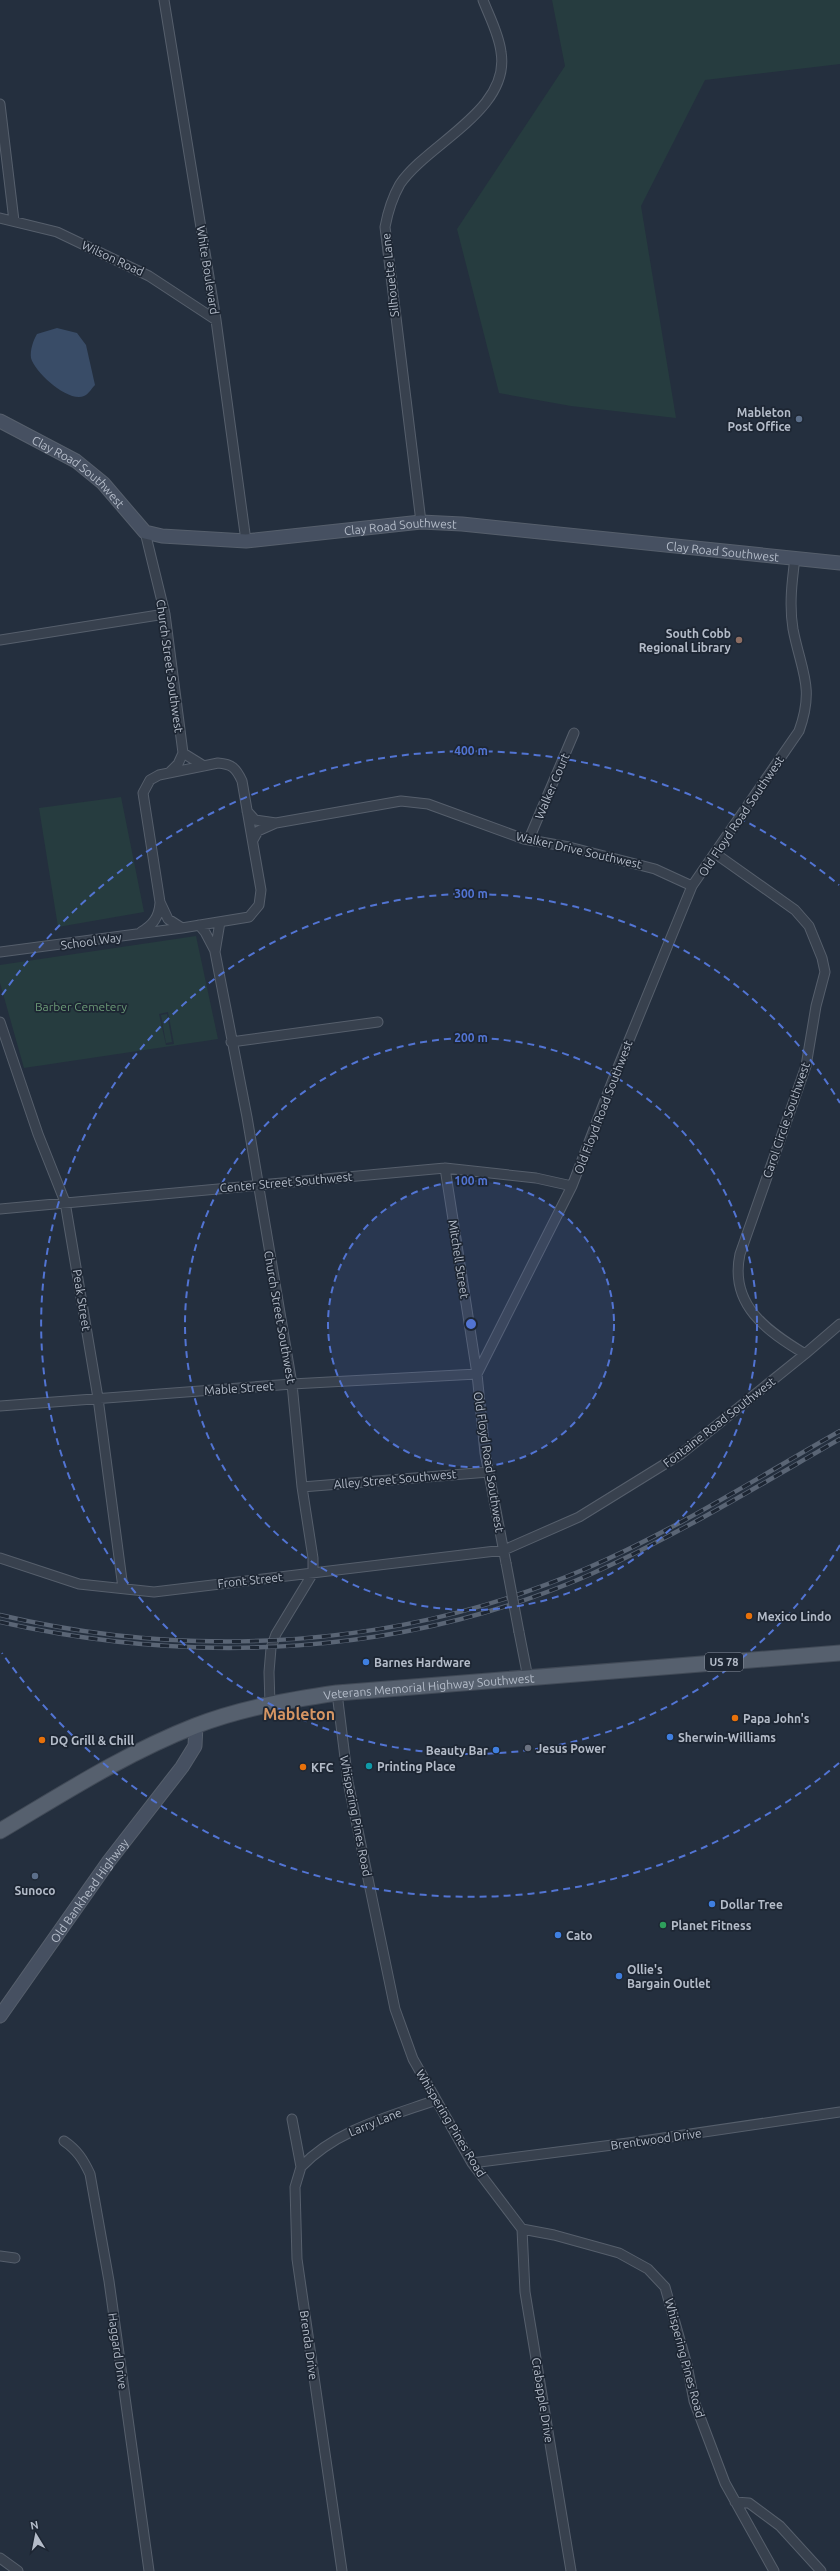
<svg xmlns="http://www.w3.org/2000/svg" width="840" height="2571" font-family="Ubuntu,sans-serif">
<rect width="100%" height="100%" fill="#242f3e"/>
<path fill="#263c3f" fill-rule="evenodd" d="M552,0H840V64L705,80L641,206L676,418L571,406L499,393L457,229L565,66Z
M121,797L144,912L58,927L39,808Z
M196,936L218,1039L24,1068L0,983V965ZM168,1012L174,1044L166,1045L159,1014Z
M167,1014L172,1042L166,1043L161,1015Z"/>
<path fill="#394c67" d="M57,328L77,333L86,345L95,385C92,388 88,395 84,396C69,403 35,373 31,358C30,350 33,341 37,334Z"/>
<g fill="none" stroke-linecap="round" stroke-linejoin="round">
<defs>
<path id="street" d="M164,0L216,320L246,541
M0,104L14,221
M0,218L57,232L149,276L216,320
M421,522L385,227C388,211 392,198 400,184C428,143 511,110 501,52C499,34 489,16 483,0
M145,532L165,614L183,753L178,764L169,773
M0,640L165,614
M183,753L204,766
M218,763C232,764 236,768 242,781L261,890L259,905L249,917L182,928L168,919L160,902L143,793L150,780L159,775Z
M247,811L255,820L276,823
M529,839L574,733
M253,840L258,831L276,823L401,801L428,804L524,839L569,847L655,869L692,886
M716,854L795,910L809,926L822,958L825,972L816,1006L806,1066L740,1254C729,1305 767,1331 805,1354
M220,922L215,952L247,1117L292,1384L302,1487L313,1558V1573L276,1634L271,1648L269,1672L270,1704
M199,925L205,932L215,951
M141,932C153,925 159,917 160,903
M0,952L182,928
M0,1022L38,1134L65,1202L98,1398L123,1588
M231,1042L378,1022
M0,1209L445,1168L536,1178L572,1186
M0,1406L292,1384L477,1374L445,1168
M302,1487L489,1472
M0,1558L79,1584L154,1592L504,1550L579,1517L681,1454L805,1354L840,1324
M506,1563L485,1453L477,1374L572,1186L614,1077L692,886L799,731C815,687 801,671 793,629C789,605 792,581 795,558
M519,1632L528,1678
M337,1693L348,1782L395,2009L413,2059L472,2163L522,2229L554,2235L619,2253L648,2269L665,2287L687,2365L694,2401L725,2483L774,2571
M292,2119L301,2167L295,2187L297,2259L342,2571
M64,2141C77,2150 83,2159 90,2174L109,2281L149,2571
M472,2163L636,2142L840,2112
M301,2167C336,2130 388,2117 436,2100
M522,2229L525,2292L571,2571
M0,2256L15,2258
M735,2502L749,2503L780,2526L821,2571
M0,2558L18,2571"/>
<g id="secondary">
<path id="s1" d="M0,421L76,461L103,483L145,532L162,536L246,541L421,522L462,524L840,563"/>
<path id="s2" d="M0,2016L109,1861L182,1767L195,1746L196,1725"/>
</g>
<g id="primary">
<path id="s3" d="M0,1831C64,1793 126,1753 195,1726C241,1708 289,1700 337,1693L840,1653"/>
</g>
</defs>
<use href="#street" stroke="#565f6c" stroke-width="11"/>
<use href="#secondary" stroke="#565f6c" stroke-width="15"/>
<use href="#primary" stroke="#414a57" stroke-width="17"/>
<use href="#street" stroke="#38414e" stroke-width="9"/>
<use href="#secondary" stroke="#465061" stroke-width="13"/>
<use href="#primary" stroke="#56606e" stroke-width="15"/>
<defs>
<path id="rail" d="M0,1615C195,1661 401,1648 585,1569C674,1531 757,1478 840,1431
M0,1622C196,1666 404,1656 589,1575C676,1536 758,1486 840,1439"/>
</defs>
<use href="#rail" stroke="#5a6575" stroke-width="4.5"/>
<use href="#rail" stroke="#1d2633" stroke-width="3" stroke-dasharray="9" stroke-linecap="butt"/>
<defs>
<path id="street-bridge" d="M506,1563L519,1632"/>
</defs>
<use href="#street-bridge" stroke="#565f6c" stroke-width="11" stroke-linecap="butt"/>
<use href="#street-bridge" stroke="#38414e" stroke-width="9"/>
</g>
<circle cx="471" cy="1324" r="143" fill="#5274d3" fill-opacity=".12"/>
<g fill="none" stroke="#5274d3" stroke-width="2" stroke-dasharray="7 5">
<circle cx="471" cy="1324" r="143"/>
<circle cx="471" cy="1324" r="286"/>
<path d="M840 1545A430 430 0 1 1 840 1103"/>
<path d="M839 1763A573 573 0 0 1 2 1653M2 995A573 573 0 0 1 839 885"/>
</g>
<g fill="#5c6f8a" stroke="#1d2633" stroke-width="1.5">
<circle cx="799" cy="419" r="4"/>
<circle cx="35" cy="1876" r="4"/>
</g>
<circle fill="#8d6e63" stroke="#1d2633" stroke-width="1.5" cx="739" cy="640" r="4"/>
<g fill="#e8710a" stroke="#1d2633" stroke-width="1.5">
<circle cx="749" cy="1616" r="4"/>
<circle cx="735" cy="1718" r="4"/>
<circle cx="42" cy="1740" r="4"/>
<circle cx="303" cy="1767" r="4"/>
</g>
<g fill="#3f7fe0" stroke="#1d2633" stroke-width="1.5">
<circle cx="366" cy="1662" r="4"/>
<circle cx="670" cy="1737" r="4"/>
<circle cx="496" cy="1750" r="4"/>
<circle cx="712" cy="1904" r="4"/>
<circle cx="558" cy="1935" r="4"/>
<circle cx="619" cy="1976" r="4"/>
</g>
<circle fill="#6b7280" stroke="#1d2633" stroke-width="1.5" cx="528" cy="1748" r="4"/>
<circle fill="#0f9aa8" stroke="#1d2633" stroke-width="1.5" cx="369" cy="1766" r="4"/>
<circle fill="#2e9e5b" stroke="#1d2633" stroke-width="1.5" cx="663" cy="1925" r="4"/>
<g text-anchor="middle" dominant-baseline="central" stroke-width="3.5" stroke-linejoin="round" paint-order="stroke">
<rect fill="#1d2633" stroke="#878f9c" stroke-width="1" x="705" y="1653" width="38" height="18" rx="3"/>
<g font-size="11" font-weight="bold" fill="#b4bcc9">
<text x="724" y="1662">US 78</text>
</g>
<g font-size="12" fill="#b4bcc9" stroke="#1d2633">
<text transform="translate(113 258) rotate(25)">Wilson Road</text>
<text transform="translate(208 270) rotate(81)">White Boulevard</text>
<text transform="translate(390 275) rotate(-96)">Silhouette Lane</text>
<text stroke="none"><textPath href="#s1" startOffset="94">Clay Road Southwest</textPath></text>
<text stroke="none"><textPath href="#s1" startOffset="442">Clay Road Southwest</textPath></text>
<text stroke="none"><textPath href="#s1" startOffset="766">Clay Road Southwest</textPath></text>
<text transform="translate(170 666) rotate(82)">Church Street Southwest</text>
<text transform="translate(552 786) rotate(-67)">Walker Court</text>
<text transform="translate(741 816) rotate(-56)">Old Floyd Road Southwest</text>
<text transform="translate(579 850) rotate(13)">Walker Drive Southwest</text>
<text transform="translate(91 941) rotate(-8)">School Way</text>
<text transform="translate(603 1107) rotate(-69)">Old Floyd Road Southwest</text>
<text transform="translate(786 1120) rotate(-71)">Carol Circle Southwest</text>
<text transform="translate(286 1182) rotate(-5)">Center Street Southwest</text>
<text transform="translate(459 1259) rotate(81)">Mitchell Street</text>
<text transform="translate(82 1300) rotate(81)">Peak Street</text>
<text transform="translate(280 1317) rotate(80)">Church Street Southwest</text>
<text transform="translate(239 1388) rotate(-4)">Mable Street</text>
<text transform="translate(719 1422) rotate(-38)">Fontaine Road Southwest</text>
<text transform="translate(489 1462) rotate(81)">Old Floyd Road Southwest</text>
<text transform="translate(395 1479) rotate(-5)">Alley Street Southwest</text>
<text transform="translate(250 1580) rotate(-6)">Front Street</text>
<text stroke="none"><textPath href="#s3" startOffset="460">Veterans Memorial Highway Southwest</textPath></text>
<text transform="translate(356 1816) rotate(79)">Whispering Pines Road</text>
<text stroke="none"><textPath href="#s2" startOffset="154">Old Bankhead Highway</textPath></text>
<text transform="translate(375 2122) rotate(-22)">Larry Lane</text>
<text transform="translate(451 2123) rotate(59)">Whispering Pines Road</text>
<text transform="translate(656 2139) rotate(-8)">Brentwood Drive</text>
<text transform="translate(309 2345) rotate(82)">Brenda Drive</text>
<text transform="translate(118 2351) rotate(82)">Haggard Drive</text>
<text transform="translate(685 2358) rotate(75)">Whispering Pines Road</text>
<text transform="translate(543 2400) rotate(81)">Crabapple Drive</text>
</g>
<g font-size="12" font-weight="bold" fill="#b4bcc9" stroke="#1d2633" text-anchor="start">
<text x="791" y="412" text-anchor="end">Mableton<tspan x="791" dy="14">Post Office</tspan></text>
<text x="731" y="633" text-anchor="end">South Cobb<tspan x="731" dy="14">Regional Library</tspan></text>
<text x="757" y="1616">Mexico Lindo</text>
<text x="374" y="1662">Barnes Hardware</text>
<text x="743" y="1718">Papa John's</text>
<text x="678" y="1737">Sherwin-Williams</text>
<text x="50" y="1740">DQ Grill &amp; Chill</text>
<text x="536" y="1748">Jesus Power</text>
<text x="488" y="1750" text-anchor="end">Beauty Bar</text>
<text x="377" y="1766">Printing Place</text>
<text x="311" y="1767">KFC</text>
<text x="35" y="1890" text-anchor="middle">Sunoco</text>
<text x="720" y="1904">Dollar Tree</text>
<text x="671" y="1925">Planet Fitness</text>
<text x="566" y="1935">Cato</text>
<text x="627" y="1969">Ollie's<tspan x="627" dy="14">Bargain Outlet</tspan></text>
</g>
<g font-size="12" fill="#6b9a76" stroke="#1d2633">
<text x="81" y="1006">Barber Cemetery</text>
</g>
<g font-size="16" font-weight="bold" fill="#d59563" stroke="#1d2633">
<text x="299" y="1714">Mableton</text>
</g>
</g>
<circle cx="471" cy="1324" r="6" fill="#5274d3" stroke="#1d2633" stroke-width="2"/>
<g font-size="12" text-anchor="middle" font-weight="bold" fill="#5274d3" stroke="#1d2633" stroke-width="3.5" stroke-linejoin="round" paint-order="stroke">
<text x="471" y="755">400 m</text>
<text x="471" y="898">300 m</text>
<text x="471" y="1042">200 m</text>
<text x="471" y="1185">100 m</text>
</g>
<g transform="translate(36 2535) rotate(350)" stroke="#1d2633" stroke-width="3" paint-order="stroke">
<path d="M0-3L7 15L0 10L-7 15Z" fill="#b4bcc9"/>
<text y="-6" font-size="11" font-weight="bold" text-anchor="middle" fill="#b4bcc9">N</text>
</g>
</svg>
